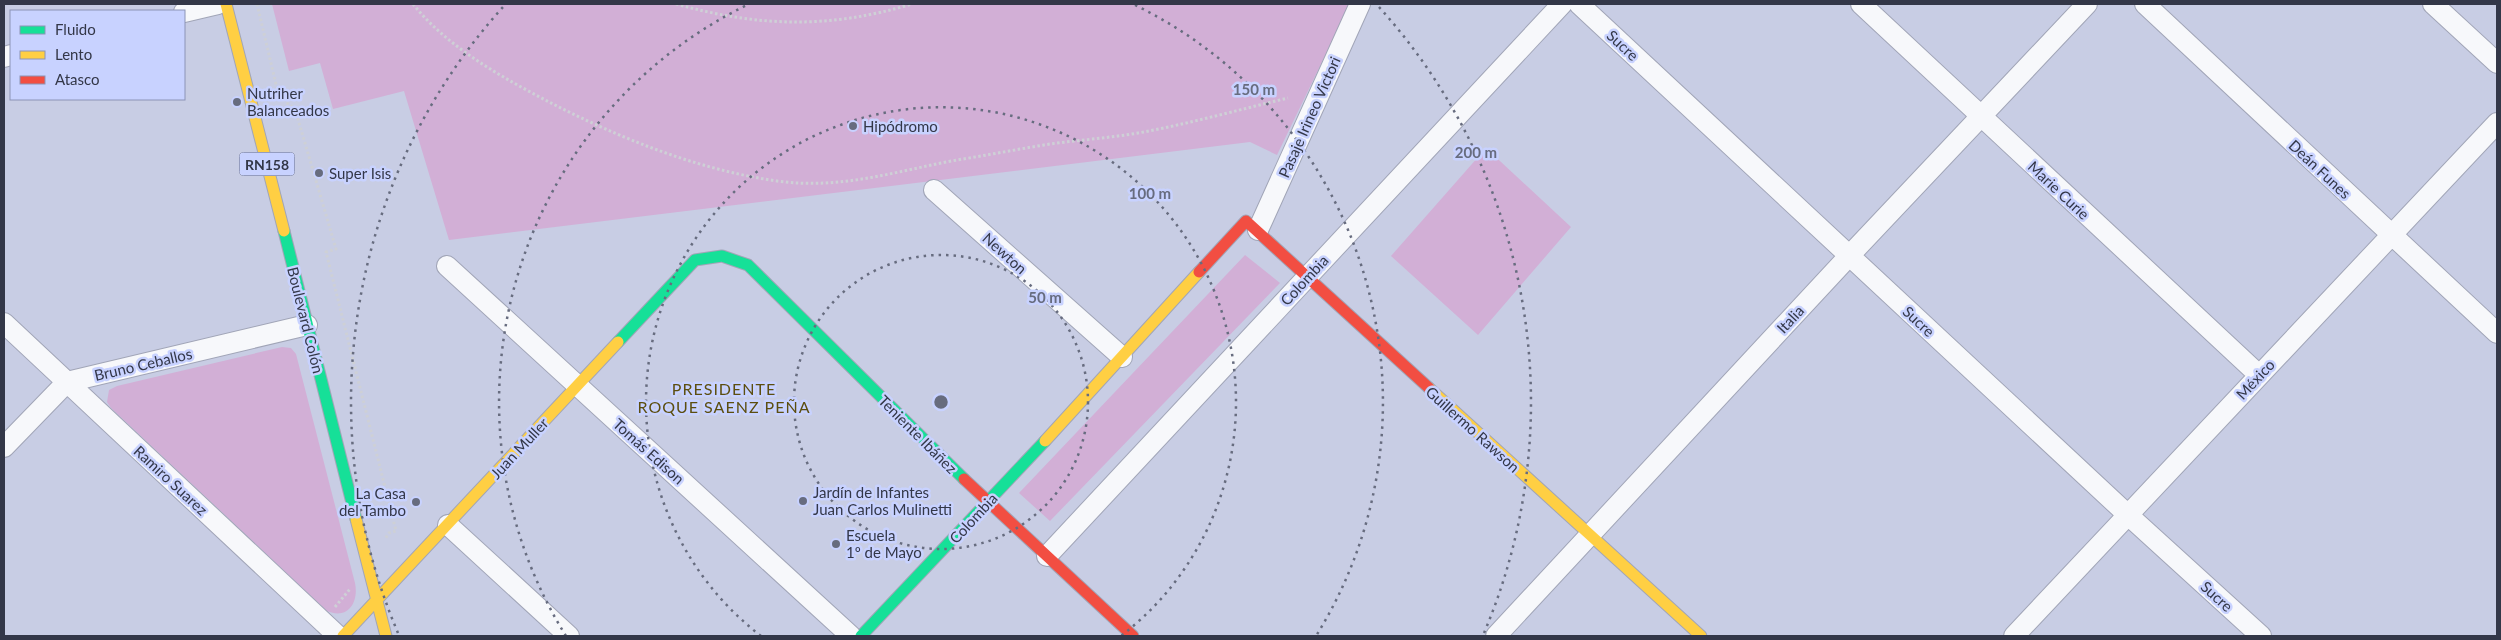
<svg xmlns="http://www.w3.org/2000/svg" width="2501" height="640" font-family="Lato,sans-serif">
<rect width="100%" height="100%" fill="#c8cde4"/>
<path fill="#d2afd6" d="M272,4H1350L1277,155L1250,142L449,240L404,91L333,109L320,63L289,71Z
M1486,148L1571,227L1478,335L1391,256Z
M1245,255L1280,283L1050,521L1019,493Z
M282,347L291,348L296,354L355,583C359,602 348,620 327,611L111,408L107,402L109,390L117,386Z"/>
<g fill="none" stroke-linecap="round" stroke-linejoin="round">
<defs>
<path id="street" d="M1579,4L2128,515L2261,636
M1861,4L2259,375
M2145,4L2497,333
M2433,4L2497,63
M184,12L218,4
M4,57L11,55
M934,190L1122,357
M1258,230L1360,4
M447,266L851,636
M4,323L338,636
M4,447L67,382L307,325
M448,525L569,636
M1047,556L1562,4
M1496,636L1849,256L2087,4
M2014,636L2497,123"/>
<path id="fast" d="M284,231L356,519
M618,342L695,260L722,256L748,265L964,479
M861,636L1045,441"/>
<path id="slow" d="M226,4L284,231
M1429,388L1701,636
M1045,441L1199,272
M356,519L386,636
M343,636L618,342"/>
<path id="jam" d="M1199,272L1246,221L1429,388
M964,479L1133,636"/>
</defs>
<use href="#street" stroke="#a1a5b7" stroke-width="22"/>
<use href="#fast" stroke="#a1a5b7" stroke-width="13"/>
<use href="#slow" stroke="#a1a5b7" stroke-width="13"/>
<use href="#jam" stroke="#a1a5b7" stroke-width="13"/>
<path stroke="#ced0d6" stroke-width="3" stroke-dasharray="2.5 2.5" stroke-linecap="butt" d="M257,4L279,97L295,109L336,249L326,252L396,531L389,533L385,539
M413,4C448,48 503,78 553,104C622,139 699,170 777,181C841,190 896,171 957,160C988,155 1019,149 1050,144C1079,140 1109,138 1138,133C1188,124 1238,110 1288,98
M676,4C759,27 829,29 912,4
M335,607L350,589"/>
<use href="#street" stroke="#f7f8fb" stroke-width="20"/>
<use href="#fast" stroke="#16e098" stroke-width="11"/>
<use href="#slow" stroke="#ffcf43" stroke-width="11"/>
<use href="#jam" stroke="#f24e42" stroke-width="11"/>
</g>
<g fill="none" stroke="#676c7f" stroke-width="2.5" stroke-dasharray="2.5 5">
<circle cx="941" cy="402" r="147"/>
<path d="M761 636A295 295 0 1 1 1121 636"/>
<path d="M566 636A442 442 0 0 1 747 5M1135 5A442 442 0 0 1 1316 636"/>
<path d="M398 633A590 590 0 0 1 503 7M1379 7A590 590 0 0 1 1484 633"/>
</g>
<g fill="#676c7f" stroke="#c8d2ff" stroke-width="2">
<circle cx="237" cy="102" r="5"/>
<circle cx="853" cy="126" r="5"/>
<circle cx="319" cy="173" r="5"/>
<circle cx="803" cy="501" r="5"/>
<circle cx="416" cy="502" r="5"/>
<circle cx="836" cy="544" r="5"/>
</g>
<g text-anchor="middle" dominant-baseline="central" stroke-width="5" stroke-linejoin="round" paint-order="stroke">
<rect fill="#c8d2ff" stroke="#60667f" stroke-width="1" x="239.5" y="152.5" width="55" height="23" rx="4"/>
<g font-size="14" font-weight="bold" fill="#333748">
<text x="267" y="164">RN158</text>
</g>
<g font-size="15" fill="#333748" stroke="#c8d2ff">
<text transform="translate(1623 45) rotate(43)">Sucre</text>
<text transform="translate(1309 117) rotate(-66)">Pasaje Irineo Victori</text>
<text transform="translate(2320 169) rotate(43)">Deán Funes</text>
<text transform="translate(2059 190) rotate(43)">Marie Curie</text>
<text transform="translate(1005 253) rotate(42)">Newton</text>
<text transform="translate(1304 280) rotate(-47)">Colombia</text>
<text transform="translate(1790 319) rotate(-47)">Italia</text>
<text transform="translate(306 320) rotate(76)">Boulevard Colón</text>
<text transform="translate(1919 321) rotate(43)">Sucre</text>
<text transform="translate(143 364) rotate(-13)">Bruno Ceballos</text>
<text transform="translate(2255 379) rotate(-47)">México</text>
<text transform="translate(1473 429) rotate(42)">Guillermo Rawson</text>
<text transform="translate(918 434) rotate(45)">Teniente Ibáñez</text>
<text transform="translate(519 448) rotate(-47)">Juan Muller</text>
<text transform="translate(649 451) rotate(42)">Tomás Edison</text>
<text transform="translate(171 480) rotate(43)">Ramiro Suarez</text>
<text transform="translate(973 518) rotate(-47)">Colombia</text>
<text transform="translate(2217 596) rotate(42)">Sucre</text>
</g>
<g font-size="15" fill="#333748" stroke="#c8d2ff" text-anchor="start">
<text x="247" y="93">Nutriher<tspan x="247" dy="17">Balanceados</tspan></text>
<text x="863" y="126">Hipódromo</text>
<text x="329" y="173">Super Isis</text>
<text x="813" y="492">Jardín de Infantes<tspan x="813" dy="17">Juan Carlos Mulinetti</tspan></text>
<text x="406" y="493" text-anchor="end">La Casa<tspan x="406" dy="17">del Tambo</tspan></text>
<text x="846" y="535">Escuela<tspan x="846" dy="17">1º de Mayo</tspan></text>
</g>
<g font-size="16" letter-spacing="1" fill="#5c4e0f" stroke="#c8d2ff">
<text x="724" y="388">PRESIDENTE<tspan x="724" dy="18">ROQUE SAENZ PEÑA</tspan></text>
</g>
</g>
<circle cx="941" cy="402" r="8" fill="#676c7f" stroke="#c8d2ff" stroke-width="2.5"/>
<g font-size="15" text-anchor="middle" font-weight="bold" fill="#676c7f" stroke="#c8d2ff" stroke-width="5" stroke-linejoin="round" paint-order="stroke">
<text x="1254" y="95">150 m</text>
<text x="1476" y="158">200 m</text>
<text x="1150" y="199">100 m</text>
<text x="1045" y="303">50 m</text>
</g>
<rect width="2501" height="640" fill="none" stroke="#333748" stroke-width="10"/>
<rect x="10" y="10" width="175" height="90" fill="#c8d2ff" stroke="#8c94b6"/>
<rect x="20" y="26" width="25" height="8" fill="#16e098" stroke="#8c94b6"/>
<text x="55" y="35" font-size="15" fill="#333748">Fluido</text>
<rect x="20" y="51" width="25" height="8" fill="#ffcf43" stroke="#8c94b6"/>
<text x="55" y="60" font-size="15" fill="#333748">Lento</text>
<rect x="20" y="76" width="25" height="8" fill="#f24e42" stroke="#8c94b6"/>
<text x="55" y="85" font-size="15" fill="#333748">Atasco</text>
</svg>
